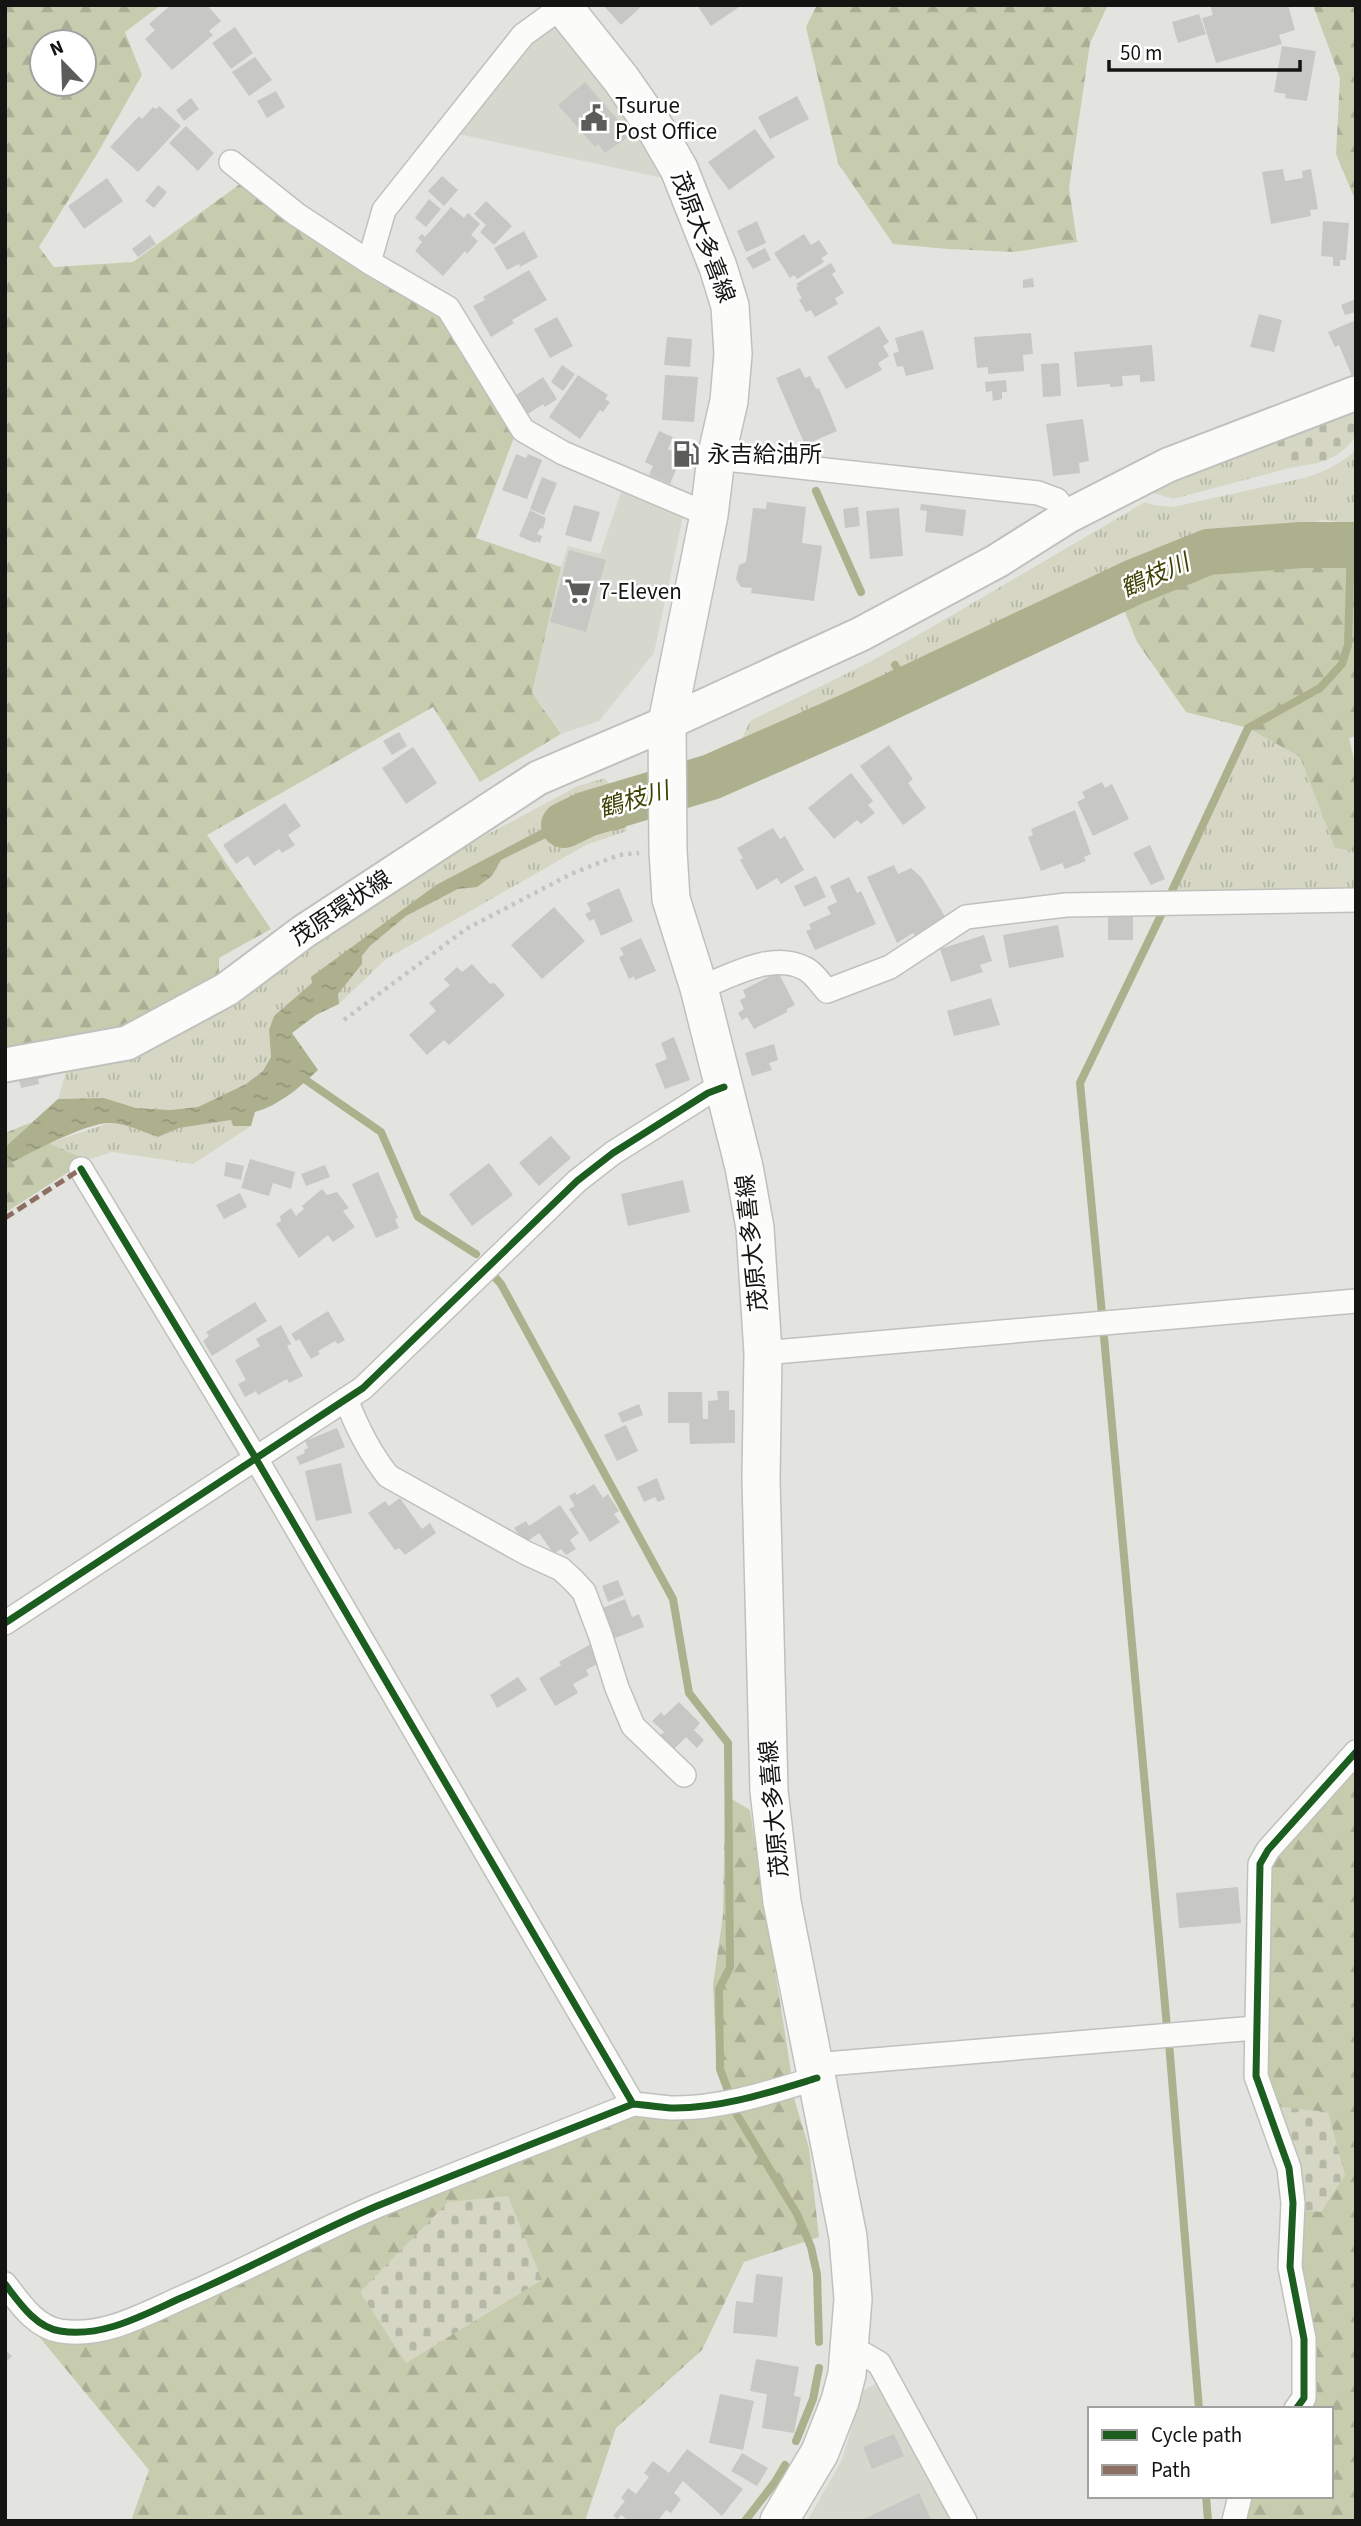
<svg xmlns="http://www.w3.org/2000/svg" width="1361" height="2526" font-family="'Source Sans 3','Noto Sans JP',sans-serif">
<defs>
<pattern id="grass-tufts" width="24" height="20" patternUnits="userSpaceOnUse" patternTransform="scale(1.75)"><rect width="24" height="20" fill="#d5d7c4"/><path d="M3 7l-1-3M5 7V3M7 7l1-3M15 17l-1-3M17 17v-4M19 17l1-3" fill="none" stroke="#b6b8a7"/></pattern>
<pattern id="forest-firs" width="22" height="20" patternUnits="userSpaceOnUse" patternTransform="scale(1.75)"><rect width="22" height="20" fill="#c8ccae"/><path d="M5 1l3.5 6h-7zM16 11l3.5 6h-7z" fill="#abae95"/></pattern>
<pattern id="cemetery-stones" width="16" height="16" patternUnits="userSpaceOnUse" patternTransform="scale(1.75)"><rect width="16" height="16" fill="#d5d7c4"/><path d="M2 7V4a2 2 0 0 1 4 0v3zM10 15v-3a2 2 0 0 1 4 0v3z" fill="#b6b8a7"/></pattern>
<pattern id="water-ripples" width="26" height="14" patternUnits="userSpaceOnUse" patternTransform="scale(1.75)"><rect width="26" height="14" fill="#acb08d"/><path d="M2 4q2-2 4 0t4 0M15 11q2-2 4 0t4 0" fill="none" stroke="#939679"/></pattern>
</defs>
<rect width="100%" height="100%" fill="#e3e4e0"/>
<path fill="#d6d7cd" d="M557,21L672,180L458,134L520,49Z
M624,484L683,516L654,653L599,721L561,734L532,693L561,567L568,546L600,554Z
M879,2382L956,2515L945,2521H807L842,2460L862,2391Z"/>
<path fill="url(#grass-tufts)" d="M1273,439L1286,469L1173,499L1148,491Z
M1356,450V524L1323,520L1264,536L1194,532L1190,548L1024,620L1021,628L904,681L898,664L891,667L898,684L734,762V756L750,721L868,663L932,627L1145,502L1153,505L1173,507L1304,478C1324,472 1340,464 1356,450Z
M1248,728L1300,757L1335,848L1356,851V892L1170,895Z
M605,778L614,791L436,885L274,1016L269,1030L271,1057L263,1071L246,1084L198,1107L170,1110L136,1108L104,1098L58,1099L68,1065L293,952L368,910L462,848L578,786Z
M593,819L611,823L615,831L626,827L627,831L586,845L386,959L339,1004L338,994L362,964V956L370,946L406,916L458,889L477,886L492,876L501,860L573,825Z
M231,1120L233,1126H251L193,1164L112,1152L87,1160L49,1143L109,1123L130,1127L158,1137L179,1128Z"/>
<path fill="url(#forest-firs)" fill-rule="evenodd" d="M5,5H161L125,32L142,75L97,154L39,247L54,267L133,262L240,184L441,313L516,432L476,538L561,567L532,693L561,734L480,782L433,707L207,835L271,929L219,958V982L114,1031L5,1049ZM42,42H84V84H42Z
M817,5H1108L1090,43L1069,188L1077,242L1014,252L948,249L893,244L838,163L806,27Z
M1313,5H1356V202L1336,154L1340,78Z
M1356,550V736L1349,738L1356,769V851L1335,848L1300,757L1248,728L1186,712L1137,642L1119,597L1210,559L1269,552Z
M32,1122L5,1147V1133Z
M49,1143L87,1160L5,1213V1166Z
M1356,1760V2521H1242L1248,2496H1331V2409H1303L1273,2106L1261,2067L1267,1862Z
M725,1795L750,1810L791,2072L782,2080L727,2096L717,2071L713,1985L723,1915Z
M794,2098L809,2148L819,2237L744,2262L702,2350L616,2428L585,2521H131L149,2470L27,2322L60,2337L366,2219L625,2112L681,2115L757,2109L784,2099Z"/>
<path fill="url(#cemetery-stones)" d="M1356,407V436C1334,465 1318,462 1286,469L1273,439Z
M1273,2106L1328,2112L1345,2175L1321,2212L1299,2210Z
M508,2196L542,2280L406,2363L360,2292L448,2202Z"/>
<path fill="url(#water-ripples)" d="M614,791L626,809V827L615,831L611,823L593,819L573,825L501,860L492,876L477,887L458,889L406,916L370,946L362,956V964L338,994L339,1004L316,1015L292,1033L318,1070C300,1087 280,1105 255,1112L251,1126H233L231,1120L179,1128L158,1137C143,1132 127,1124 111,1123C86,1122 29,1154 5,1166V1147L58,1099L104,1098L136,1108L170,1110L198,1107L246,1084L263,1071L271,1057L269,1030L274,1016L312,983L311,977L436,885Z"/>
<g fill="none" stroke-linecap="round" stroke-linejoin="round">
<path stroke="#acb08d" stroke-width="8" d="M816,491L861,592
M895,665L907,689
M1170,895L1248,728L1320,688L1342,664L1348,645L1351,545
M300,1076L381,1132L418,1217L476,1254
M493,1275L501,1284L673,1599L689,1693L728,1743L730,1967L719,1989L720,2069L737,2115L797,2214L811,2247L817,2274L819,2342
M1102,1314L1080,1083L1163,911
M1104,1337L1167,2027
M1169,2043L1199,2409
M796,2441L813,2399L819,2368
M1206,2496L1208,2521
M745,2521L775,2482L785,2465"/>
<path stroke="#acb08d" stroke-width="46" d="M564,825L587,814L711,777L854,714L1134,582L1208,552L1301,545H1356"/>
</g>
<path fill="#c7c7c4" d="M171,5H207L221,21L209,31L213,35L172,70L145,39L155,30L149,24Z
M603,5H643L621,25Z
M697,5H742L711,26Z
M1210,5H1288L1295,30L1279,35L1282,44L1216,63L1202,18L1213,15Z
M1199,14L1206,34L1178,43L1172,22Z
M235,27L253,53L231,69L212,43Z
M1282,46L1316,51L1307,101L1285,98L1286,94L1274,92Z
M255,57L272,80L249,96L232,72Z
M585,82L631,135L605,153L598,144L595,147L558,105Z
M276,91L285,107L267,118L257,101Z
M797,96L809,119L770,139L758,117Z
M191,98L199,109L184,121L176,110Z
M159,106L181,126L138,172L110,147L139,116L142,119L153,107L156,109Z
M186,126L214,153L198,171L169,143Z
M755,129L775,157L729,190L708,162Z
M1283,169L1285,181L1303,178L1302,171L1311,169L1318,209L1310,210L1311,216L1271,224L1262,172Z
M442,176L458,190L444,206L428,191Z
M107,178L123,201L84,229L68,206Z
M158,185L167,192L154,208L145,201Z
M429,199L441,209L426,227L415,218Z
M486,201L512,226L494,245L480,232L486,225L474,214Z
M451,207L464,218L468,213L480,224L471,235L478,241L467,254L465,251L443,276L415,251L422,242L418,238L422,234L425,237Z
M757,221L766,243L746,252L737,231Z
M1323,221L1349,223L1346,260H1340V266H1333V257L1321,256Z
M524,231L538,257L520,267L519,264L507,270L494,248Z
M804,234L811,245L819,240L828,254L821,258L824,262L797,279L794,275L790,278L774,253Z
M150,235L156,244L138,257L132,249Z
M765,248L771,260L753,269L746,258Z
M831,263L836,271L832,274L844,293L835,298L838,304L815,317L811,310L806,312L799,300L802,298L796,288L798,286L796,284Z
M529,270L547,300L512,320L514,323L491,337L473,306L485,300L483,297Z
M1033,278L1034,287L1023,288V280Z
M1356,299V312L1345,315L1341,305Z
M1259,314L1282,320L1274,352L1250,347Z
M557,317L573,346L550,358L534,329Z
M1356,320V378L1353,379L1339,345L1335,347L1328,332Z
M879,326L889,342L883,346L889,356L878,363L882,370L846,389L827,357Z
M923,330L934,369L906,376L903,366L897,367L893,353L899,352L895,338Z
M1031,333L1033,354L1023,355L1024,371L988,374V367L977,368L974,337Z
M667,337L692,339L690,367L664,365Z
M1152,345L1155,381L1140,382V375L1122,376L1123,386L1110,387V384L1077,387L1074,352Z
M1059,363L1061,396L1043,397L1041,364Z
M562,365L575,374L563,391L551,382Z
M800,368L805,378L810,376L816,389L819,388L837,431L805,445L776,378Z
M578,375L608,395L605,399L610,402L603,412L600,410L580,439L549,417Z
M665,375L698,377L694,422L662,420Z
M543,377L557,399L545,407L543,404L528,414L516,395Z
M1006,380L1007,392H1002V399L993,401L992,391L986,392L985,382Z
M1083,419L1089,461L1079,463L1080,473L1053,476L1046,424Z
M659,431L673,437L668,449L682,455L670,484L649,475L653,466L645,462Z
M516,454L526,458L528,454L542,460L527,499L502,490Z
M542,477L557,483L544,515L530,509Z
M767,502L806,507L802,543L822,546L814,601L751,593L752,588L741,587L736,579L739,565L746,562L753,508L766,509Z
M921,504L966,510L963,536L925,532L927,511L920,510Z
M574,505L600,512L591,542L565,535Z
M858,507L860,526L845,528L843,509Z
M899,508L903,556L870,559L866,511Z
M530,510L546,518L543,529L540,528L537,534L542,536L540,543L536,541L535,543L519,536Z
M569,550L606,560L586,632L550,622Z
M399,732L407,746L392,755L383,741Z
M889,745L913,779L908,783L926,808L903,825L860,766Z
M413,747L437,783L406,804L382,768Z
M851,773L873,801L868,805L875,813L861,824L857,820L834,839L808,808Z
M1102,782L1105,788L1112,784L1129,819L1093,836L1077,802L1085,798L1082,792Z
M285,803L301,826L288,835L295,845L282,853L279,849L254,866L248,856L236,864L223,845Z
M1075,810L1091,854L1084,857L1086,861L1065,869L1062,863L1041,871L1028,837L1033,835L1031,829Z
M773,828L780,839L785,836L804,870L781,884L777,878L757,890L740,860L743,858L737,848Z
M1150,845L1165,879L1151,885L1133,853Z
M894,865L898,874L911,868L922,878L947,920L916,937L913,933L897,943L867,877Z
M816,876L826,897L804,907L794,886Z
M849,877L857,893L861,891L876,924L815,950L806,931L811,929L809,924L831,914L827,907L837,902L830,886Z
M619,888L633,921L601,936L594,919L589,921L585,914L591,911L587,903Z
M554,907L585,941L542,979L511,945Z
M1133,916V940H1108V917Z
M1058,925L1064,957L1009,968L1003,935Z
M984,935L992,961L980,965L983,972L951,982L940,949Z
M641,938L656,971L635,980L634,976L629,979L619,957L624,955L620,948Z
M472,964L490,984L494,983L505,995L449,1045L444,1040L427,1055L409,1035L436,1011L429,1003L450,985L444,979L457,967L462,972Z
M778,972L795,1005L787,1009V1012L754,1029L747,1017L742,1020L738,1013L744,1009L740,1000L746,997L743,990Z
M991,998L1000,1025L954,1036L947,1011Z
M674,1037L690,1080L665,1089L655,1064L667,1059L661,1043Z
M774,1044L778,1060L769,1063L772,1070L752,1076L745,1053Z
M49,1072L50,1076L38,1079L39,1084L21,1088L19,1079Z
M551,1136L571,1158L539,1186L519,1163Z
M250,1159L295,1172L291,1189L273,1183L269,1196L241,1188Z
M226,1162L244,1166L241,1180L224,1176Z
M489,1163L513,1195L472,1226L449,1194Z
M325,1165L330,1177L306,1186L301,1174Z
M378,1172L398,1218L395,1219L399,1228L376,1238L352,1184Z
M683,1180L690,1212L628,1226L621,1194Z
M322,1189L327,1195L337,1192L349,1208L343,1211L355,1227L333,1242L328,1235L299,1258L276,1224L281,1221L280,1216L291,1208L296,1216L304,1209L302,1206Z
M240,1193L247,1207L224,1219L216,1205Z
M255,1302L267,1321L212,1356L203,1341L209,1336L206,1332Z
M328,1311L345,1340L338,1344L335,1341L318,1351L320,1354L311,1359L299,1339L296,1341L291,1334Z
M281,1325L291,1344L287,1346L303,1376L289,1383L287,1379L258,1395L256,1391L245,1397L238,1384L246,1380L235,1360L260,1346L256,1339Z
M717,1391H729V1410H735V1443L690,1444L689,1423H668V1392H702L703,1419H708V1401L718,1400Z
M639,1404L643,1415L622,1423L618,1413Z
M626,1425L638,1451L617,1461L604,1435Z
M337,1428L345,1447L300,1465L296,1457L305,1453L304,1450L308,1448L305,1441Z
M341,1463L352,1513L316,1521L305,1471Z
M657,1478L665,1499L658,1502L655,1497L644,1502L637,1487Z
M594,1484L603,1498L608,1494L619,1511L614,1514L620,1522L590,1542L569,1509L575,1506L569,1496L575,1492L577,1495Z
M400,1498L422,1529L430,1523L436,1533L405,1555L399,1548L395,1550L368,1513L385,1501L389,1506Z
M560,1505L579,1533L570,1540L576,1549L566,1555L561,1549L554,1554L539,1533L525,1543L514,1528L526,1521L529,1526Z
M618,1580L624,1595L608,1602L602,1586Z
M625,1599L632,1617L639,1614L644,1627L610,1640L605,1627L609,1625L603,1608Z
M593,1643L603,1661L586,1670L589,1675L573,1684L578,1693L555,1706L539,1678L561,1665L559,1662Z
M518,1677L527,1690L497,1708L490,1695Z
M679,1702L700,1723L694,1730L704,1740L697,1748L686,1737L674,1749L660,1736L664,1732L652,1721L661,1712L664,1716Z
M1238,1887L1241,1923L1179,1928L1176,1893Z
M756,2274L783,2277L777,2337L733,2333L736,2301L753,2303Z
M5,2350L12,2356L5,2363Z
M756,2359L799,2367L794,2396L801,2397L794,2433L762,2428L767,2394L750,2391Z
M720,2394L754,2401L743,2450L709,2443Z
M894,2434L904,2456L872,2469L863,2447Z
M687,2449L743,2489L722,2516L683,2481L674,2493L681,2499L671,2513L666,2510L658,2521H629L621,2515L618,2519L613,2516L625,2501L621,2498L628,2488L636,2494L649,2477L644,2473L653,2461L669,2473Z
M742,2453L768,2468L757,2486L731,2471Z
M919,2493L932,2521H860Z"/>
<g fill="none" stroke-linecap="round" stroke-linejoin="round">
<defs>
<path id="minor" d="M231,162L296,214L369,262L448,308L523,430L563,453L709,515
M369,262L384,210L523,35L563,6
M716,458L1038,493L1057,500L1068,516
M699,988C730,977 771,951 804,968C813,972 821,984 827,991L890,967L966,917L1066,905L1356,900
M81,1169L255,1457L633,2104
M763,1353L1356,1301
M346,1399C357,1428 369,1452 388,1476L526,1553L561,1569L573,1580L584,1592L601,1637L617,1688L633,1726L684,1775
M5,1623L363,1388L577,1181L613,1153L708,1093L724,1087
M814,2065L1255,2028
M5,2284C19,2302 35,2327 60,2331C103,2338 143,2315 181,2298C247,2270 311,2234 377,2206C462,2171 548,2138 633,2104C645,2105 659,2107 671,2108C720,2109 771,2092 817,2078
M851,2347L879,2363L965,2521
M1296,2409L1304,2398V2339L1290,2267L1293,2203L1289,2168L1256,2076L1260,1864L1268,1850L1356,1752
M1234,2521L1240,2496"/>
<path id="secondary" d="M5,1065L127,1043L227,989L303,932L538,778L667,723L861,634L997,561L1068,516L1168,465L1356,393"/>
<path id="primary" d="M562,5L621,79L657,131L679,169L718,267L730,306L733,354L729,401L716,458L709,515L667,723L668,851L671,899L699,988L744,1167L755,1228L763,1353L761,1479L769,1791L782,1902L848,2237L853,2299L847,2374L840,2401L820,2452L779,2521"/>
</defs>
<use href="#minor" stroke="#c0c0bd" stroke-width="26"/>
<use href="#secondary" stroke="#c0c0bd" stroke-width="37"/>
<use href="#primary" stroke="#c0c0bd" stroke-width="40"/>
<path stroke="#c4c4c4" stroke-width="4.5" stroke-dasharray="3.5 5" stroke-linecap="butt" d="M344,1020L466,929L571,874L619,855L639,853"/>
<use href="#minor" stroke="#fbfbfa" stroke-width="23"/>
<use href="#secondary" stroke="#fbfbfa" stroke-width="33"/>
<use href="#primary" stroke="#fbfbfa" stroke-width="37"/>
<path stroke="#8d6e63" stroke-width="5" stroke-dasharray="10 5" stroke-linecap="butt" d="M5,1218L81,1169"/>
<defs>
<path id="cycleway" d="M81,1169L255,1457L633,2104
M5,1623L363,1388L577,1181L613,1153L708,1093L724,1087
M5,2284C19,2302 35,2327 60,2331C103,2338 143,2315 181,2298C247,2270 311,2234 377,2206C462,2171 548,2138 633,2104C645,2105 659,2107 671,2108C720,2109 771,2092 817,2078
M1296,2409L1304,2398V2339L1290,2267L1293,2203L1289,2168L1256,2076L1260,1864L1268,1850L1356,1752"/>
</defs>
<use href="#cycleway" stroke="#fff" stroke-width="11"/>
<use href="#cycleway" stroke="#1b5e20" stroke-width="7"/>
</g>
<defs>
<symbol id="civic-bare" viewBox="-9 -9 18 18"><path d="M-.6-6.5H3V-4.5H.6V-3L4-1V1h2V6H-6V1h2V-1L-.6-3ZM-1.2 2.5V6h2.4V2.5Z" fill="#5c5d5a" stroke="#fff" stroke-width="2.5" paint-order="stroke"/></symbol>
<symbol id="fuel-bare" viewBox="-9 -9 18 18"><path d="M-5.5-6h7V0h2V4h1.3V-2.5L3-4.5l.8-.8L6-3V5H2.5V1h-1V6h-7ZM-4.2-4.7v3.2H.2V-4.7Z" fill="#5c5d5a" stroke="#fff" stroke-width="2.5" paint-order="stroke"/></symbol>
<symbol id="supermarket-bare" viewBox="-9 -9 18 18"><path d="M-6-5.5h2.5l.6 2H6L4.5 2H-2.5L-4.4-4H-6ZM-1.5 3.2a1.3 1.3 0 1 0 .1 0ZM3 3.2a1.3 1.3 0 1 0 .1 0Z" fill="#5c5d5a" stroke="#fff" stroke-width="2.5" paint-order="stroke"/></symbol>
</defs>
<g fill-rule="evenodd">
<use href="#civic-bare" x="575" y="99" width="38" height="38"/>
<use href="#fuel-bare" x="667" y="435" width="38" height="38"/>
<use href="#supermarket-bare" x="559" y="572" width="38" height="38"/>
</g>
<g text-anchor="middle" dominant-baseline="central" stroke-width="5" stroke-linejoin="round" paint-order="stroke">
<g font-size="23" fill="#141412" stroke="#fff" text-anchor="start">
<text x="615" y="105">Tsurue<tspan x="615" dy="26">Post Office</tspan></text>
<text x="707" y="454">永吉給油所</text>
<text x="599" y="591">7-Eleven</text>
</g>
<g font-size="23" fill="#141412" stroke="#fff">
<text transform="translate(703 237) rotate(69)">茂原大多喜線</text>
<text transform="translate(341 908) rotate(-34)">茂原環状線</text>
<text transform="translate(752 1243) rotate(-96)">茂原大多喜線</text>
<text transform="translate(774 1809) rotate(-95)">茂原大多喜線</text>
</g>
<g font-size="24" font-style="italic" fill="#3f4406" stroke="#fff">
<text transform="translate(1155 576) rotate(-24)">鶴枝川</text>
<text transform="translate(634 800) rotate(-16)">鶴枝川</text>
</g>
</g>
<rect width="1361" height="2526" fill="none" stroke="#141412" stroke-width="14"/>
<rect x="1088" y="2407" width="245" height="91" fill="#ffffff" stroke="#a1a1a0" stroke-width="2"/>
<rect x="1102" y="2430" width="35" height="10" fill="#1b5e20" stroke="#a1a1a0" stroke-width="2"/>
<text x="1151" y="2442" font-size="21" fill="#141412">Cycle path</text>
<rect x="1102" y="2465" width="35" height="10" fill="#8d6e63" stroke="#a1a1a0" stroke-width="2"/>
<text x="1151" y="2477" font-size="21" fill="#141412">Path</text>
<g transform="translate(63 63) rotate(337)"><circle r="33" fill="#ffffff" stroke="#a1a1a0" stroke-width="2"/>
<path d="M0-5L12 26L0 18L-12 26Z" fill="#5c5d5a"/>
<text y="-10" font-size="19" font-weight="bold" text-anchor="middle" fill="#141412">N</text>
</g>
<path d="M1109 60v10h191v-10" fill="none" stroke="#141412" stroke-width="3.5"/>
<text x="1120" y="60" font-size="21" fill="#141412" stroke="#ffffff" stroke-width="5" paint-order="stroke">50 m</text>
</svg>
